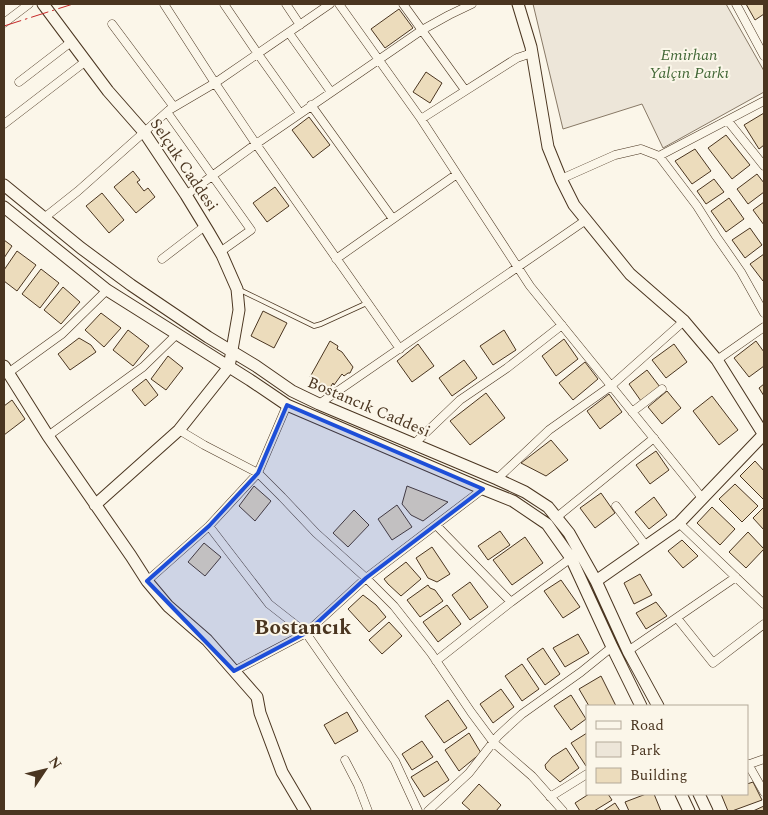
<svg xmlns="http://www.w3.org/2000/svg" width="768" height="815" font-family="Spectral,serif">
<rect width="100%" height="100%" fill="#fbf6e9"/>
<path fill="#ede6d9" stroke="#887966" d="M533,4H726L764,71V92L663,148L642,104L563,129Z"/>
<path fill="#ecdcbc" stroke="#4a3520" d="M746,4H764V14L755,20Z
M399,9L413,28L385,48L371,29Z
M426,72L442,83L430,103L413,92Z
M764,113V145L759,149L744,125Z
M309,117L330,145L313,158L292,130Z
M726,135L750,165L732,179L708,148Z
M695,149L711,171L692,184L675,161Z
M133,171L140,180L137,182L144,191L148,188L155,197L136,213L114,187Z
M757,174L764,183V192L748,204L737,189Z
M714,179L724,192L706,204L697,191Z
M275,187L289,206L267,222L253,203Z
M102,193L124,220L109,233L86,206Z
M729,198L744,219L726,232L711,211Z
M764,202V225L753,210Z
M750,228L762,245L745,258L732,240Z
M4,240L12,246L4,258Z
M17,251L36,265L17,291L4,281V270Z
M764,254V280L763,281L750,264Z
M41,269L59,283L40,308L22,294Z
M63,287L80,302L61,324L44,310Z
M263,311L287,323L274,348L251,336Z
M101,313L121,328L104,347L85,330Z
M128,330L149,346L133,366L113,350Z
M504,330L516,350L493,365L480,346Z
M79,338L91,345L96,352L70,370L58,354Z
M564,339L578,359L556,376L542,356Z
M330,341L338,346L337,349L342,352L353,367L350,373H348L344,376L342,374L334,385L333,383L329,389L310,377Z
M756,341L764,352V366L749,377L734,358Z
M418,344L434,366L412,382L397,361Z
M674,344L687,362L666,378L652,360Z
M168,356L183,368L166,390L151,379Z
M464,360L477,378L452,396L439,378Z
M585,362L598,379L573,400L559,383Z
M647,370L660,387L641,401L629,384Z
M146,379L158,395L145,406L132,390Z
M764,384V396L759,388Z
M667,391L681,408L662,424L648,407Z
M486,393L505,418L470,445L450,421Z
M609,394L622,412L600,429L587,411Z
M712,396L738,430L719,445L693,411Z
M12,400L25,419L4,435V406Z
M551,440L568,460L546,476L521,463Z
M656,451L669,470L650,484L636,465Z
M755,461L764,471V500L740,476Z
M735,484L758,506L742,522L719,499Z
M254,486L271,501L255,521L239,506Z
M407,486L448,502L423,521L411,515L402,504Z
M601,493L615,513L595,528L580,508Z
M654,497L667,515L649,529L635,512Z
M397,505L412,527L392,540L378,519Z
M712,507L735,529L720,545L697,523Z
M764,507V530L753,518Z
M354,510L369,525L348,547L333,533Z
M500,531L510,545L488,560L478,546Z
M748,532L764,549L746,568L729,552Z
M525,537L543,563L512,585L493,560Z
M682,540L698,556L683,568L668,551Z
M204,543L221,557L205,576L188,562Z
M432,547L450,574L437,582L428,578L416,558Z
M406,562L421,579L401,596L388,584L384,579Z
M640,574L652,595L634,604L624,583Z
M561,580L580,607L563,618L544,591Z
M470,582L488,607L470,620L452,595Z
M428,585L430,588L435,590L443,601L420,617L407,600Z
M363,595L376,605L386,617L369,632L348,609Z
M656,602L667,616L646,629L636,613Z
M447,605L461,624L438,642L423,622Z
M389,622L402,636L382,654L369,640Z
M578,634L589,653L565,667L553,648Z
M543,648L560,674L545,685L527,659Z
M522,664L539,689L522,701L505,676Z
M601,676L616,706H589L579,689Z
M501,689L514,707L493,723L480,704Z
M571,695L586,719L571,730L554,706Z
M448,700L467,728L444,743L425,716Z
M347,712L358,731L335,744L324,725Z
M469,733L481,753L459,771L445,750Z
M587,733V766H586L571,743Z
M422,741L433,757L412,770L402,754Z
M566,748L579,768L560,782L546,769L545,765L552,757Z
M437,761L449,780L424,797L411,777Z
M753,782L762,800L732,811H728L721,794H747V784Z
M479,784L501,805L496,811H471L462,803Z
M589,794H608L612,800L594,811H580L575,803Z
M646,794H654L661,811H629L625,802Z
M615,803L620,811H603Z
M764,806V811H753Z"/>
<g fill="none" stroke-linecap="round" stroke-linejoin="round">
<defs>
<path id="lane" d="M240,290L314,326L321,324L367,303"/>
<path id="street" d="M164,4L215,83L256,144L400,349
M224,4L258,54L300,113
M286,4L300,25
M339,4L421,119L530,286L703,499
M403,4L465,90
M736,4L764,56
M4,23L29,4
M112,24L174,107
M289,33L331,92
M19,82L71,42
M311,105L393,219
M167,112L251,230L220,252
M421,119L517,58L532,53
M728,121L764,166
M4,124L86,61
M659,156L697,206L716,236L741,272L764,313
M561,179L615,155L641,149L659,156L764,101
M186,195L256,144L422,30L449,15L472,4
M44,218L78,191L169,110L215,83L330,4
M162,259L205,226
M336,259L457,174
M717,360L764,327
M8,373L62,334L107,290
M319,404L586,220
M632,412L662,389
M179,430L204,445L258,473L282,497L316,533L366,578L394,606L431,653L471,712L494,743L532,776L563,811
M48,436L143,367L177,334
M414,444L460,400L507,368L562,325
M497,479L549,430L611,386L684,321
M616,506L646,546
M557,517L654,438
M679,523L764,604
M436,525L511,602
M209,526L269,604L306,633L395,761L418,811
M147,581L209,526L258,473L287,405
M677,618L713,663L764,624
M628,651L736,577
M436,661L511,602L571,558
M234,671L306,633L366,578L483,489
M345,760L358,785L368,811
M748,764L764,792
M747,765L764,759
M550,797L587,774
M428,811L469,773L498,736L512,723L522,714L581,672L612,647"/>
<path id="secondary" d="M43,4L108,91L144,132L186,195L208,231L222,255L237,289L239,310L229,367L179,430L95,505
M518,4L531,47L548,147L561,179L574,205L630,274L684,321L717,360L764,435
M4,185L81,248L131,285L208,337L256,366L292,391L319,404L497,479L525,492L548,507L569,533L596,581L628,651L658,706
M4,207L107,290L250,380L287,405L483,489L513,501L547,524L571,558L612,647L641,706
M4,366L48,436L131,556L147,581L168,606L207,640L257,697L260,713L282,772L305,811
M596,581L679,523L764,434
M681,794L689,811
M699,794L707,811"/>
</defs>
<use href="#lane" stroke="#4a3520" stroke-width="5.5"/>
<use href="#street" stroke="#4a3520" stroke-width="9"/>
<use href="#secondary" stroke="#4a3520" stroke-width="13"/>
<use href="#lane" stroke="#fbf6e9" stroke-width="4"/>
<use href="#street" stroke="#fbf6e9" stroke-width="8"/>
<use href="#secondary" stroke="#fbf6e9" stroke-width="11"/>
<path stroke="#c62828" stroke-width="1" stroke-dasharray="18 4 2.5 4" stroke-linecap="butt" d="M4,26L73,4"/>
</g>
<path fill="#1d4ed8" fill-opacity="0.2" stroke="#1d4ed8" stroke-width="4" stroke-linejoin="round" d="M287,405L483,489L366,578L306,633L234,671L147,581L209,526L258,473Z"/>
<g text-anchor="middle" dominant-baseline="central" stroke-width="4" stroke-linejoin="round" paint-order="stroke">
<g font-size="16" font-style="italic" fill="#436837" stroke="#fbf6e9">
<text x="689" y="55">Emirhan<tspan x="689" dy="18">Yalçın Parkı</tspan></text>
</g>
<g font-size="16" fill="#4a3520" stroke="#fbf6e9">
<text transform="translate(184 165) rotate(56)">Selçuk Caddesi</text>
<text transform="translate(369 407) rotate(23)">Bostancık Caddesi</text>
</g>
<g font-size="21" font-weight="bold" fill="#4a3520" stroke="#fbf6e9">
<text x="303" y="628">Bostancık</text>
</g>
</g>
<rect width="768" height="815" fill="none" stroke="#4a3520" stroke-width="10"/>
<rect x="586" y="705" width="162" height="90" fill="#fbf6e9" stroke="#b4a999"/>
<rect x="596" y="721" width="25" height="8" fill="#fbf6e9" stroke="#b4a999"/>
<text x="630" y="730" font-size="15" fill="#4a3520">Road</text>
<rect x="596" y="742" width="25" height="15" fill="#ede6d9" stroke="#b4a999"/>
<text x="630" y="755" font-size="15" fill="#4a3520">Park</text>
<rect x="596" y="768" width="25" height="15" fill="#ecdcbc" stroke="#b4a999"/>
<text x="630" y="780" font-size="15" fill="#4a3520">Building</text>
<g transform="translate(45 770) rotate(55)" stroke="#fbf6e9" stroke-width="4" paint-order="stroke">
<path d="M0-4L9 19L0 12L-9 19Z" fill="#4a3520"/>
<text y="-8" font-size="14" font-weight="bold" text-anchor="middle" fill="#4a3520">N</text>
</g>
</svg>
